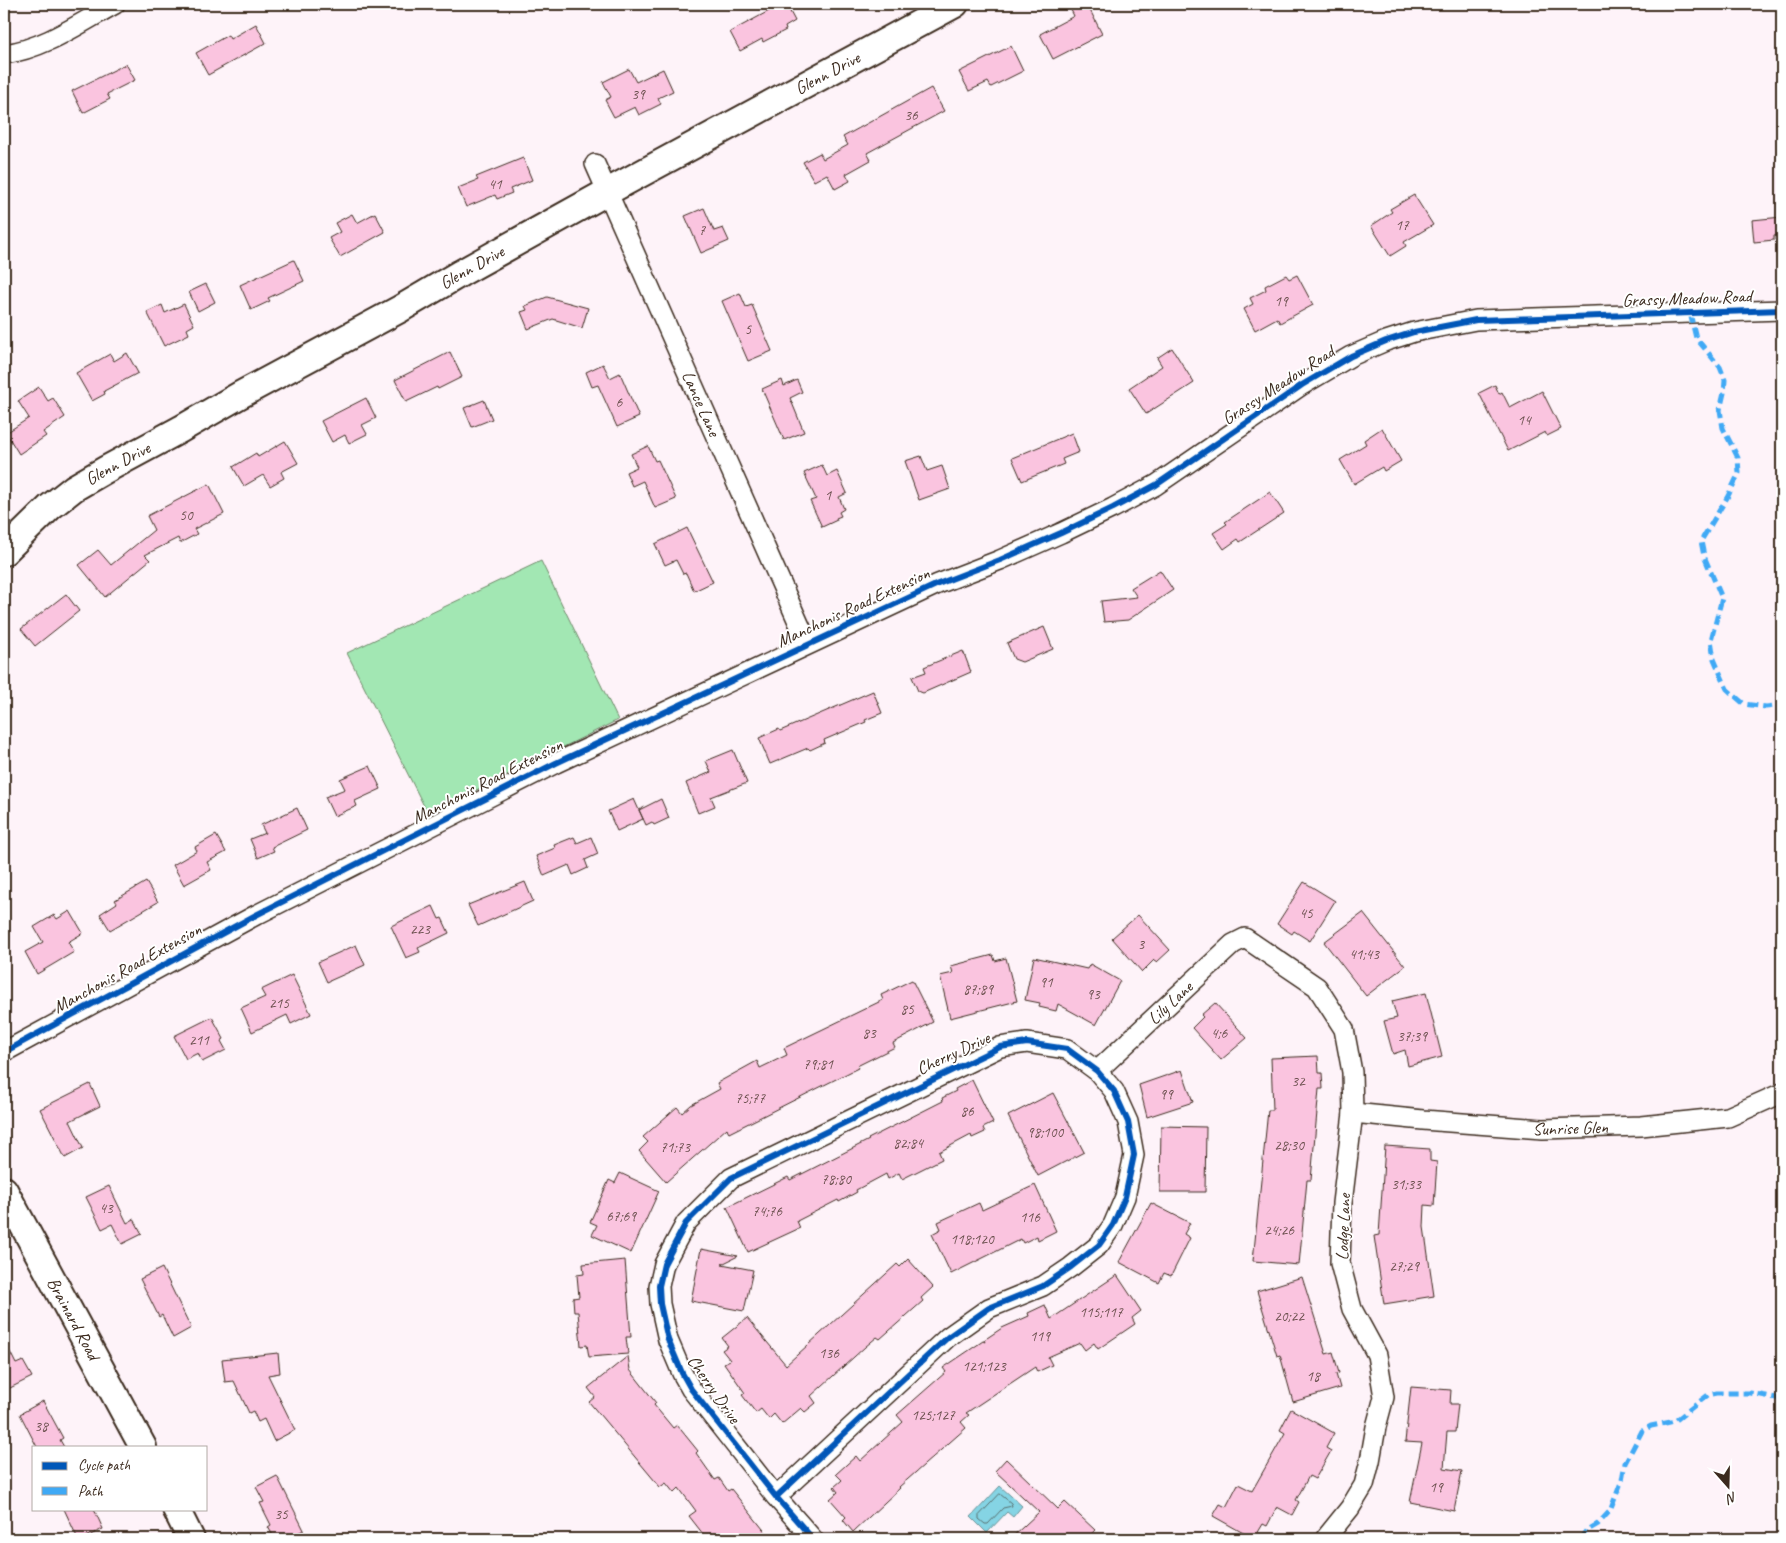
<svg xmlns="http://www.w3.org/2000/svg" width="1786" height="1543" font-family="Caveat,sans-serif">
<rect width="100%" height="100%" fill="#fef3f9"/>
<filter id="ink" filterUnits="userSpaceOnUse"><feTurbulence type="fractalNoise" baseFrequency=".02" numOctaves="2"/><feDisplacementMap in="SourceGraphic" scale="10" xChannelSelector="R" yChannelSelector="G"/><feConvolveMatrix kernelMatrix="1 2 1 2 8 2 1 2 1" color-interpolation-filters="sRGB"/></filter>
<g filter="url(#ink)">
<path fill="#a2e7b3" stroke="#6e8868" d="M541,561L618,720L428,814L347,653Z"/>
<path fill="#85d4e4" stroke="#679095" d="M1000,1486L1022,1506L1013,1517L1007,1512L987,1533L971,1517Z"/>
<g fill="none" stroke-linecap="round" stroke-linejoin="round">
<path stroke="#596e6d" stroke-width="1" d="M1000,1494L1011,1503L1012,1506L1003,1508L988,1524H985L979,1519V1516Z"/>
</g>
<path fill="#fac4df" stroke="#3b2a1e" d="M782,4H786L795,21L785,27L786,30L763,42L762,39L740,51L730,32Z
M1082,4H1087L1102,34L1053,59L1040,34L1074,16L1071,10Z
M256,24L266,43L208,75L196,53L228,35L230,39Z
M1011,46L1023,71L991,87L988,82L969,91L959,72Z
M126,64L135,80L107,94L110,99L83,113L72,91Z
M629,69L636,82L663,69L673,91L658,98L661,104L639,115L635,107L614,117L605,100L611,97L603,82Z
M931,88L944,111L867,153L871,160L846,174L850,181L835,189L827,174L814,181L803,162L820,153L823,159L848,145L843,137Z
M523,158L532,180L510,189L512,193L497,199L495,195L466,207L458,188L478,180L476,177Z
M1414,195L1433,225L1404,242L1406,246L1390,256L1371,226L1392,212L1390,209Z
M704,208L714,231L723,228L729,241L701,253L685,216Z
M375,213L385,232L340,257L329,238L340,232L335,223L352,214L357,223Z
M1782,217V235L1774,236V240L1754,242L1752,220Z
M294,260L304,281L268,298L270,301L251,310L240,285Z
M1286,275L1289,279L1297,275L1313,305L1280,323L1277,318L1255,330L1244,309L1253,304L1250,298L1266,290L1265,286Z
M206,284L215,302L198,311L189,292Z
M740,293L746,307L752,305L772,351L748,361L722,301Z
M547,297L588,308L582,328L553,319L528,329L521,312L527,310L525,306Z
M184,304L194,325L187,329L189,334L164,346L147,312L162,305L165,313Z
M1172,348L1194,383L1146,414L1129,388L1162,366L1157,358Z
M450,352L462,377L438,389L437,387L406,402L395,380Z
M127,353L138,373L104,391L105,394L92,401L76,373L110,354L114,361Z
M603,364L610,378L620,373L639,417L617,427L598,385L592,387L586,372Z
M782,380L784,386L797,380L802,392L790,398L804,432L784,440L762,389Z
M1495,385L1499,394L1502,392L1510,408L1542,391L1561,429L1547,436L1545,432L1508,451L1479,393Z
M39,387L48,401L53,398L65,417L43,432L46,436L19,454L6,433L29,418L18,401Z
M366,398L376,418L362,425L367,434L349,443L345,435L332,442L321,421Z
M484,400L492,419L472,427L464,408Z
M1382,428L1401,461L1384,471L1382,467L1354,484L1340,460L1366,444L1364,440Z
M1072,433L1079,452L1062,459L1064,464L1022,481L1012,458Z
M285,441L298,463L281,472L284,478L270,486L263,475L244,486L233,467L256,453L258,457Z
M648,446L655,461L658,460L676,499L655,508L643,481L632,486L626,472L637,467L631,454Z
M921,456L927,471L942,466L950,489L919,500L905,461Z
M822,465L827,476L837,471L847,493L839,497L844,509L839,512L841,516L836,518L837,520L822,527L810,501L816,499L804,473Z
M209,484L224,514L194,529L197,534L180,543L178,538L145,555L150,560L105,597L79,565L98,550L111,565L154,530L147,516Z
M1270,492L1284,513L1240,542L1238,539L1224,549L1213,533L1227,524L1225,522Z
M687,528L713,582L694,591L686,573L683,574L676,560L665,565L655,544Z
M1160,570L1173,590L1128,620L1104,622L1101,601L1137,597L1131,588Z
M66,594L79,611L35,646L21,629Z
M1044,627L1053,649L1022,662L1014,659L1007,643Z
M963,651L971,672L923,693L918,691L912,677L926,672L924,667Z
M873,691L882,713L865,720L866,722L824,740L825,743L810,750L808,748L770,764L759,738L779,729L780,731Z
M733,750L747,783L711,797L715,806L698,813L686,783L711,772L706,761Z
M370,766L381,789L355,801L357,806L334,816L325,797L345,789L340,779Z
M634,799L643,819L617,831L608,811Z
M661,799L669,818L654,825L652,822L646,825L639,810Z
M297,808L307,830L272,847L274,851L258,858L250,839L265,833L261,825Z
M216,835L226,852L207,862L211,870L184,885L173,865L197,851L195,847Z
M574,837L577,843L591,837L598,854L585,860L588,868L573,875L569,865L544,876L536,856L555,848L554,845Z
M146,882L158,902L110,930L100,914L117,903L115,900Z
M525,882L533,901L478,926L468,905Z
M1304,882L1335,901L1310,941L1294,931L1292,934L1277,924Z
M433,906L439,919L442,918L449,933L418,948L420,952L406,958L391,926Z
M70,911L83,933L68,942L74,952L37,974L25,952L43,942L34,927L54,915L57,919Z
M1363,913L1405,966L1366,996L1324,942Z
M1138,915L1170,950L1157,962L1154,960L1142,972L1112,938Z
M356,945L365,965L327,982L318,962Z
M993,955L995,961L1006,958L1017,1001L950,1018L940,976L953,973L951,966Z
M1034,957L1087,969L1090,964L1120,981L1096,1025L1058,1004L1056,1011L1039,1007L1040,1003L1025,1000Z
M292,975L311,1014L291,1024L287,1015L252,1032L241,1008L265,997L261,990Z
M912,980L933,1022L893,1043L895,1047L857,1066L858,1068L729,1133L727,1128L666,1182L639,1151L648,1142L643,1137L677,1107L682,1113L691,1105L720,1089L717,1083L757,1061L760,1068L787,1055L784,1048L883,1000L881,995Z
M1426,993L1442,1057L1408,1066L1405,1050L1393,1054L1384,1021L1397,1018L1392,1001Z
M1215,1003L1247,1038L1221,1060L1192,1028L1203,1017L1201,1015Z
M212,1017L224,1039L221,1041L226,1050L202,1062L198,1053L186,1059L174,1036Z
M1318,1056L1319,1073H1322L1323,1089H1319L1311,1180H1307L1299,1265L1253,1261L1268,1110H1273L1271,1058Z
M1182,1070L1193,1102L1147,1117L1139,1085Z
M972,1080L993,1123L983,1128L985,1132L972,1138L971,1135L939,1152L942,1159L902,1179L899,1173L888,1179L886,1174L856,1190L857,1192L839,1202L838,1200L797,1221L800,1228L748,1252L727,1207L788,1177L790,1180L869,1140L868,1139L943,1101L942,1098L956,1091L955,1089Z
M90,1084L100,1106L70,1121L83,1148L65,1158L40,1109Z
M1053,1093L1084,1152L1038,1176L1008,1116Z
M1161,1126L1206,1127L1205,1192H1160Z
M1385,1146L1430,1149V1161L1437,1162L1434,1206L1425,1205L1424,1227L1434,1296L1384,1304L1374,1236L1379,1235Z
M620,1173L659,1191L631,1253L592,1235L597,1225L590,1222L609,1180L615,1183Z
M1035,1185L1056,1231L1038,1240L1037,1236L1023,1243L1021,1239L951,1274L932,1234L941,1229L938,1222L979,1203L982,1210Z
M109,1186L127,1223L134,1219L142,1234L122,1244L112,1224L102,1229L86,1197Z
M1151,1203L1190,1223L1184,1234L1190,1238L1171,1276L1164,1273L1159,1283L1119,1262Z
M701,1249L738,1256L722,1264L753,1270L744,1311L691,1301Z
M908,1259L933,1287L921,1298L923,1301L880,1339L877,1337L865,1347L811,1396L816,1403L805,1412L801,1408L782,1424L774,1414L769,1419L761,1409L756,1413L742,1395L745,1393L724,1363L730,1360L722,1350L728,1346L722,1338L747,1318L786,1365L897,1264L900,1267Z
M625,1260L631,1337H626L628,1354L589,1357L587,1345L581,1346L578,1312H574L573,1298L579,1297L577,1275L584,1274L583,1264Z
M162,1268L191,1328L173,1338L162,1315L159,1317L140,1279Z
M1117,1275L1141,1311L1132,1318L1135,1324L1098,1349L1094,1343L1085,1350L1080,1343L1048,1357L1052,1365L1037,1372L1035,1367L966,1413L969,1415L961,1422L966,1428L899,1487L900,1488L853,1532L843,1520L846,1517L830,1499L838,1492L834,1487L842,1480L836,1474L856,1456L860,1461L903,1422L897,1415L946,1372L943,1368L983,1341L985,1342L984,1340L1002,1328L1029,1316L1028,1313L1045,1305L1051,1319Z
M1302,1277L1326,1354L1333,1352L1339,1373L1336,1374L1340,1388L1293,1402L1280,1355L1277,1356L1257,1291Z
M4,1340L16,1364L23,1361L32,1377L4,1391Z
M278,1353L280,1373L268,1375L295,1430L274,1441L264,1419L258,1422L253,1411L249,1413L234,1381L225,1382L222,1359Z
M628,1356L630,1370L656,1403L654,1405L673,1428L677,1425L698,1451L696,1453L715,1480L719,1478L728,1491L731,1489L771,1539H707L689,1516L696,1511L679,1488L674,1493L666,1483L660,1487L589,1402L595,1397L588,1388Z
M1411,1387L1451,1390L1450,1404H1458L1455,1432H1447L1444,1468L1462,1471L1454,1511L1410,1502L1422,1443L1405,1442Z
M43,1401L63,1438L60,1440L64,1447H37L20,1414Z
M1291,1409L1334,1433L1326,1448L1331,1451L1315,1479L1309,1476L1296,1500L1299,1502L1292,1515L1277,1507L1267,1526L1263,1524L1254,1539L1213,1516L1220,1504L1226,1507L1238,1484L1252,1491L1285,1433L1280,1430Z
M1006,1459L1058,1509L1065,1502L1095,1530L1087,1539H1010L1039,1512L995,1471Z
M277,1476L304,1530L285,1539H275L268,1527L271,1525L260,1503L264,1502L256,1487Z
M64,1509H94L103,1529L82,1539H78Z"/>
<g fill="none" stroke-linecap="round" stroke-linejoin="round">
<defs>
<g id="street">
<path d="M4,54C44,49 80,23 115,4"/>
<path id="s1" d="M595,164L808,644"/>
<path d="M4,1052L256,915L556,763L938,584L1000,560L1061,533L1113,508L1156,485L1302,385L1351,356L1386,341L1414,332L1476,320L1782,310"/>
<path id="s2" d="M1097,1071L1233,944L1245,938L1317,987L1344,1029L1352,1072L1353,1113L1342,1203L1340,1263L1352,1309L1377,1355L1384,1397L1376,1427L1370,1461L1364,1485L1350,1508L1325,1539"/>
<path id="s3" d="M1353,1113L1423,1120L1543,1129L1641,1126L1728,1117L1782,1093"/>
<path d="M776,1497L948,1337L989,1308L1043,1286L1071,1267L1099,1245L1113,1225L1125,1197L1134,1155L1128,1122L1114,1091L1097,1071L1067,1049L1027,1043L1000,1047L731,1178L686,1223L664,1264L659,1286L660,1304L668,1340L682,1373L691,1389L776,1497L813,1539"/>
</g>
<g id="secondary">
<path id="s4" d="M4,552L50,507L74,488L105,470L181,429L240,395L400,309L461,273L607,192L955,4"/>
<path id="s5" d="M4,1190L143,1447"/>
<path d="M176,1509L191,1539"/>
</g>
</defs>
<use href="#street" stroke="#3b2a1e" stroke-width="22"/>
<use href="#secondary" stroke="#3b2a1e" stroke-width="30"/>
<use href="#street" stroke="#fff" stroke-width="19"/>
<use href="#secondary" stroke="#fff" stroke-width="26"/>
<path stroke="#3fa9f5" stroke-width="5" stroke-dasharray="10 5" stroke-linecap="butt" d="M1690,313L1696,338L1720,367L1725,380L1724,393L1720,410L1723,428L1738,458L1739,473L1728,496L1701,541L1704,556L1722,598L1711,640L1714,659L1727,689L1744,704L1766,707L1782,705
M1580,1539L1586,1531L1598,1524L1610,1511L1622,1480L1625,1463L1642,1431L1651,1426L1675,1421L1708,1395L1717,1393H1750L1782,1399"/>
<defs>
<path id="cycleway" d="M4,1052L256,915L556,763L938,584L1000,560L1061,533L1113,508L1156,485L1302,385L1351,356L1386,341L1414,332L1476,320L1782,310
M776,1497L948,1337L989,1308L1043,1286L1071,1267L1099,1245L1113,1225L1125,1197L1134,1155L1128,1122L1114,1091L1097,1071L1067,1049L1027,1043L1000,1047L731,1178L686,1223L664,1264L659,1286L660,1304L668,1340L682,1373L691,1389L776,1497L813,1539"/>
</defs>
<use href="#cycleway" stroke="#fff" stroke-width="9"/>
<use href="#cycleway" stroke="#0057b8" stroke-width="6"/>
</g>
</g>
<g text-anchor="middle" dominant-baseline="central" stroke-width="4" stroke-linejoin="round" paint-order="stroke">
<g font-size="15" fill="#6b504e">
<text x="638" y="94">39</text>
<text x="911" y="115">36</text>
<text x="495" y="184">41</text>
<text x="1402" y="225">17</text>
<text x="702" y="230">7</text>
<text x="1281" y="301">19</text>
<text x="748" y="329">5</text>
<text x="619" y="402">6</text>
<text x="1524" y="420">14</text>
<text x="828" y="495">1</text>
<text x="186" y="515">50</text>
<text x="1306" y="913">45</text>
<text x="420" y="929">223</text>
<text x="1141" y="944">3</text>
<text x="1364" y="954">41;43</text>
<text x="1046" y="982">91</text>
<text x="978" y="989">87;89</text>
<text x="1093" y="994">93</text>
<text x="279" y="1003">215</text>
<text x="907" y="1009">85</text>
<text x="869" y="1033">83</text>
<text x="1219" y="1033">4;6</text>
<text x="1412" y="1036">37;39</text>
<text x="199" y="1040">211</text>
<text x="818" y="1064">79;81</text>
<text x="1298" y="1081">32</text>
<text x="1166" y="1094">99</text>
<text x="750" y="1098">75;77</text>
<text x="967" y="1111">86</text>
<text x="1045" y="1132">98;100</text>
<text x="908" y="1143">82;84</text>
<text x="1289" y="1145">28;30</text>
<text x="675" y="1147">71;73</text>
<text x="836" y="1179">78;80</text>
<text x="1406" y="1184">31;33</text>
<text x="106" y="1208">43</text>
<text x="767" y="1211">74;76</text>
<text x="621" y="1216">67;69</text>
<text x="1030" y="1217">116</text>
<text x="1279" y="1230">24;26</text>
<text x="972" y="1239">118;120</text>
<text x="1404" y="1266">27;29</text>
<text x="1101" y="1312">115;117</text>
<text x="1289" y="1316">20;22</text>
<text x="1040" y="1336">119</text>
<text x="829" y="1353">136</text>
<text x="984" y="1366">121;123</text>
<text x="1313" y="1376">18</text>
<text x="933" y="1415">125;127</text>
<text x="41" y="1426">38</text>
<text x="1436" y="1487">19</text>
<text x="281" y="1514">35</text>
</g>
<g font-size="18" fill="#3b2a1e" stroke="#fff">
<text stroke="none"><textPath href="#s4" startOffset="955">Glenn Drive</textPath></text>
<text stroke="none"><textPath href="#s4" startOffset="550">Glenn Drive</textPath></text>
<text transform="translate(1687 298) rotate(-2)">Grassy Meadow Road</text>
<text transform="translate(1278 385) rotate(-33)">Grassy Meadow Road</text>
<text stroke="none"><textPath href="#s1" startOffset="262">Lance Lane</textPath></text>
<text stroke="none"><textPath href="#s4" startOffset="145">Glenn Drive</textPath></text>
<text transform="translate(853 607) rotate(-25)">Manchonis Road Extension</text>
<text transform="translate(487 781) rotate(-27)">Manchonis Road Extension</text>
<text transform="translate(127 968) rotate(-29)">Manchonis Road Extension</text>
<text stroke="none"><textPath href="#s2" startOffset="100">Lily Lane</textPath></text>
<text transform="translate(953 1053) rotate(-25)">Cherry Drive</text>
<text stroke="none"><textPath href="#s3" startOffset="218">Sunrise Glen</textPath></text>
<text transform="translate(1343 1227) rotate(-88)">Lodge Lane</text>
<text stroke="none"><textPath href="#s5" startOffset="146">Brainard Road</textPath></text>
<text transform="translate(714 1389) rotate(55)">Cherry Drive</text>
</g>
</g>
<rect width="1786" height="1543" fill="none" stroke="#fff" stroke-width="20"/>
<rect x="10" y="10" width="1766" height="1523" fill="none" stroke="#3b2a1e" stroke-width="2" filter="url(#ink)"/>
<rect x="32" y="1446" width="175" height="65" fill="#ffffff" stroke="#b1aaa5"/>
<rect x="42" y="1462" width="25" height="8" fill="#0057b8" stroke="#b1aaa5"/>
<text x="78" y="1470" font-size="15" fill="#3b2a1e">Cycle path</text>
<rect x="42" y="1487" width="25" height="8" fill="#3fa9f5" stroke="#b1aaa5"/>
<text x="78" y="1496" font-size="15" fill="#3b2a1e">Path</text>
<g transform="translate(1728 1486) rotate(160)" stroke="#ffffff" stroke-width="4" paint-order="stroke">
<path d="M0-4L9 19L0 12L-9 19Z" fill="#3b2a1e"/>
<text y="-8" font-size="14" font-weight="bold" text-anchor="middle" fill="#3b2a1e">N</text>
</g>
</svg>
